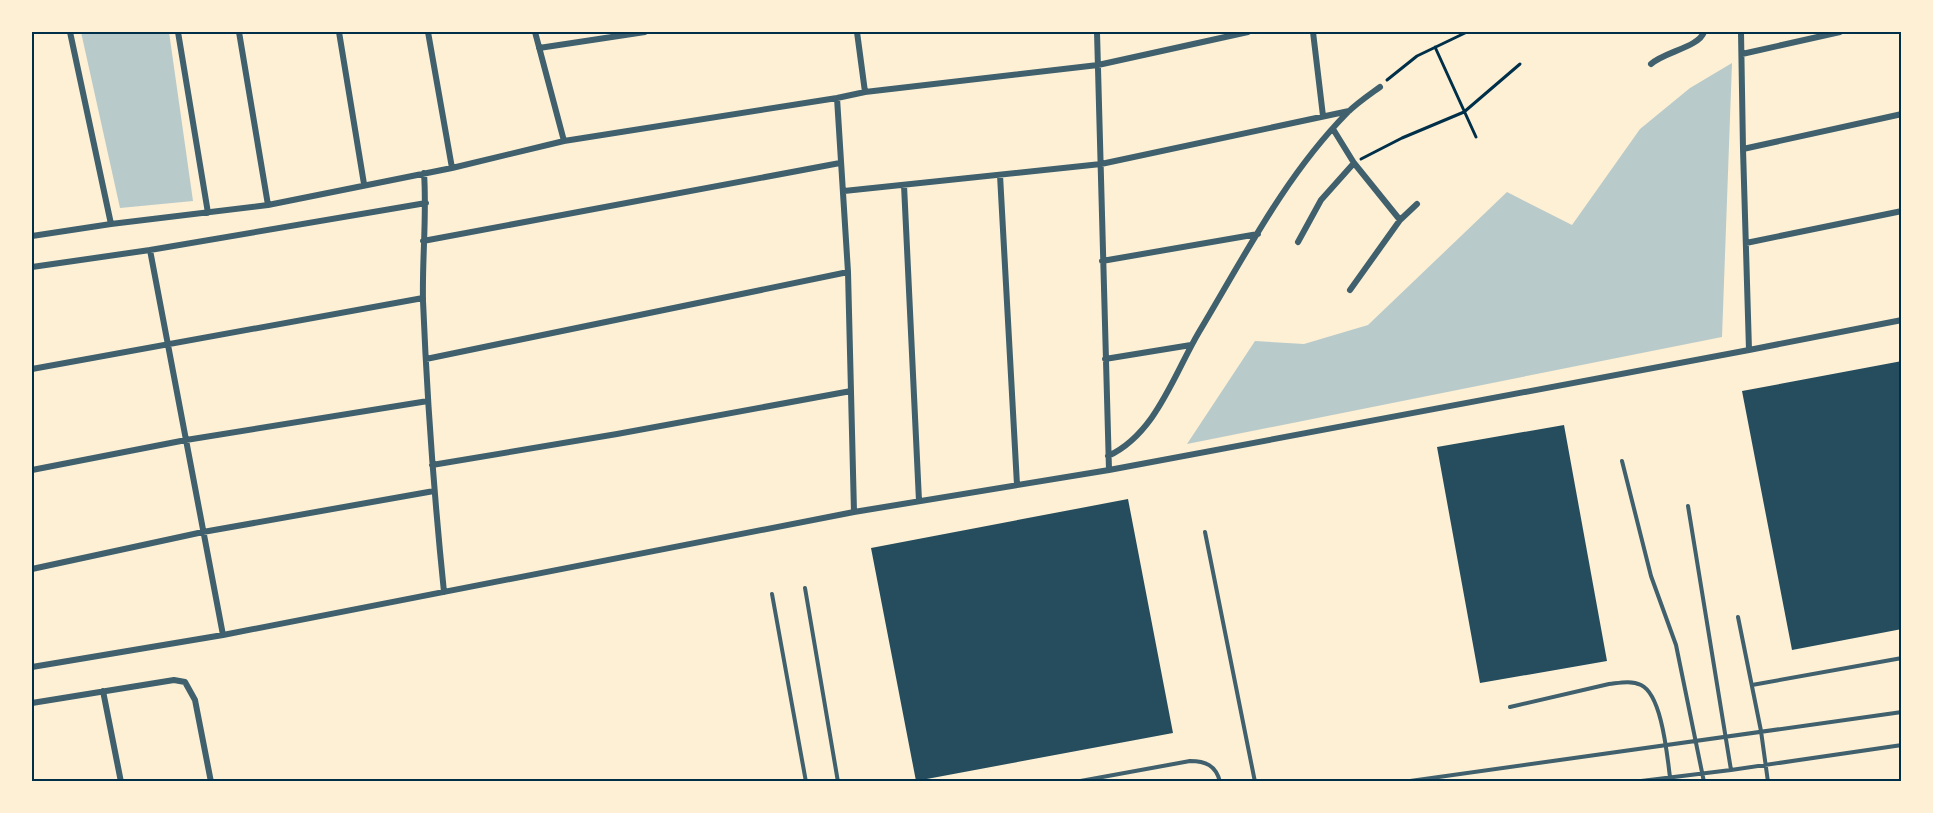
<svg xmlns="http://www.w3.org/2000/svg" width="1933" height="813" font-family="'Roboto Condensed',sans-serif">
<rect width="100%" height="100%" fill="#fdf0d5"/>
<path fill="#b9caca" d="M81,32H169L193,201L120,208Z
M1732,63L1722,337L1187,444L1255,341L1304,344L1368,325L1507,192L1572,225L1640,129L1690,88Z"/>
<path fill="#264d5e" d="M1902,361V629L1792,650L1742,391Z
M1564,425L1607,661L1480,683L1437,447Z
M1128,499L1173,733L916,781L871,548Z"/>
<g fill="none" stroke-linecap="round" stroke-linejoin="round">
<path stroke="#003049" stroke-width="3" d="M1435,47L1476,137
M1387,80L1417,56L1467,32
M1361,159L1402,138L1464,112L1520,64"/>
<path stroke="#3f606c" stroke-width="4" d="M1622,461L1651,576L1676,645L1704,782
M1688,506L1731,770
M1205,532L1255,782
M805,588L838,782
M772,594L806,782
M1738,617L1761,731L1768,782
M1752,685L1902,658
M1510,707L1609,684C1619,683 1631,680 1641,685C1662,695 1667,755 1670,777
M1075,782L1190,761C1205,761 1216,765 1220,782
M1403,782L1902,712
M1633,782L1731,770L1902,745"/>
<path stroke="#3f606c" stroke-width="6" d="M70,32L111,224
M178,32L208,213
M239,32L268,205
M339,32L364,184
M428,32L452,168
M535,32L564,141
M857,32L865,92
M1097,32L1109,470
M1313,32L1323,116
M1741,32L1743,149L1749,350
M539,48L645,32
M1742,54L1840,32
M1651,64C1664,52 1699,47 1704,32
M837,98L848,272L854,512
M1333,129L1354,163L1400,220
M1743,149L1902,114
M424,173C427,216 422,258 423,301C427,398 434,495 444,592
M1000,175L1017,485
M904,185L919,501
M844,191L1101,164L1349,111
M32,236L111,224L268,205L452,168L564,141L837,98L865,92L1098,65L1248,32
M423,241L840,163
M1298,242L1321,200L1354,163
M1746,243L1902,211
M150,250L223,635
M1102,261L1258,234
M32,267L150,250L426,203
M1350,290L1400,220L1417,204
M426,359L848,272
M1105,359L1191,345
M32,369L423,298
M1108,456C1156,434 1174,374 1199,332C1244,257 1285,176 1347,113C1357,103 1369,95 1380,87
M432,465L617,434L851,391
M32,470L186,440L428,401
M32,569L203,532L434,491
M32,667L223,635L854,512L1109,470L1749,350L1902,320
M103,691L121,782
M32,703L174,680L185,682L195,700L211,782"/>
</g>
<rect width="1933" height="813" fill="none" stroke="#fdf0d5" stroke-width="66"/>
<rect x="33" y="33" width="1867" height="747" fill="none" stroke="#003049" stroke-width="2"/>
</svg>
